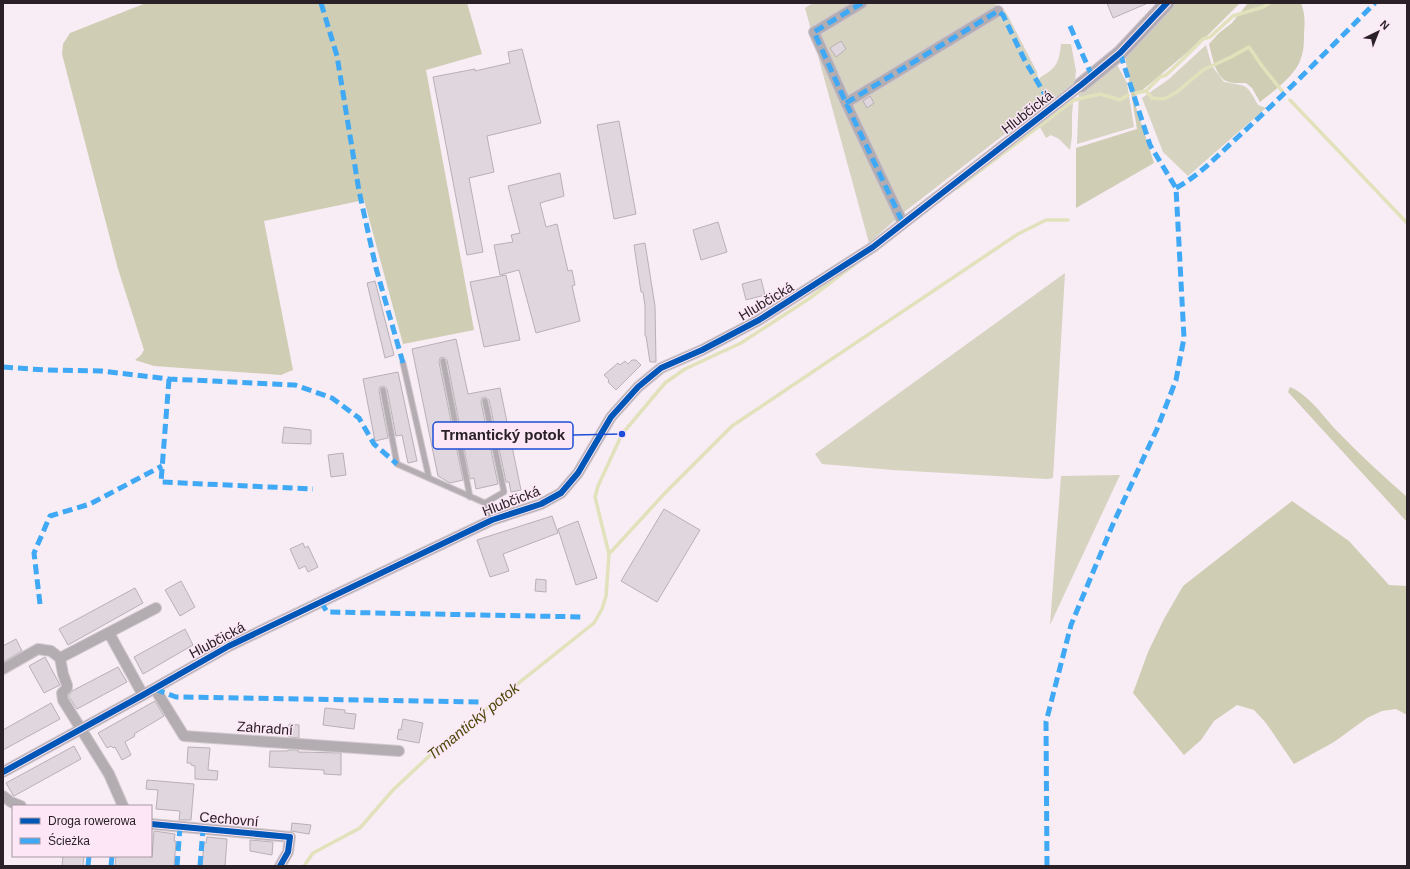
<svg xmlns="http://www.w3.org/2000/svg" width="1410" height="869" font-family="Helvetica,sans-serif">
<rect width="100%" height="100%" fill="#f8ecf5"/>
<path fill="#d6d3c0" d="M813,3H992L1003,8L1008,16L1037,72L1038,80C1043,74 1046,75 1051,70C1059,64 1060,53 1061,44H1071L1076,71L1072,114V136L1070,150L1059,139L1051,135L1046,138L1032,113L903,213L869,243L805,8Z
M1206,45L1212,66L1224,82C1247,86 1246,83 1258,105L1266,108L1188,176L1163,152L1142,98L1169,79Z
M1116,63L1127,83L1134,127L1077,144L1079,92Z
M1065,273L1053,478L1047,479L893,470L822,464L815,454Z
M1120,475L1050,625L1061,476Z"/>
<path fill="#cfcdb3" d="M146,3H467L482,54L426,70L474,330L403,344L364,200L264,221L293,370L281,375L154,366L135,360L141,355L144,350L118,269L62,54L63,44L70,33Z
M1174,3H1240L1209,34L1133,98L1154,163L1076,208V148L1137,129L1125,56Z
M1248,3H1301C1305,13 1305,22 1304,33C1304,41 1304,50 1301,58C1297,74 1273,92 1260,102L1252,88L1246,83C1240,83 1230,84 1224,80C1214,72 1212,55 1209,44L1219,33L1232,23Z
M1290,387C1310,396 1322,415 1337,431C1359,454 1383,476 1407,497V522L1288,392Z
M1292,501L1349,541L1389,585L1407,586V715L1396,709L1382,711L1367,718L1334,742L1294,764L1266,723L1254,710L1237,705L1214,721L1201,740L1184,755L1133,693L1148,652L1164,619L1183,586Z"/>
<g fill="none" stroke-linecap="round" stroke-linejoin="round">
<path stroke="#e1e2bc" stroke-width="3.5" d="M1146,91L1152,98L1164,99L1177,92L1203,70L1231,57L1249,47L1262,66L1282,91
M1136,93L1146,91L1160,77L1166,75L1181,61L1203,39L1210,37L1233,16L1263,7L1270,3
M1290,100L1407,223
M957,188L1074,100L1100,94L1120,100L1128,95
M609,554L665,493L732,426L1018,234L1046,220H1068
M304,866L313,853L360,828L393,790L441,745L594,623L602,609L606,596L609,554L595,497L598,486L622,434L665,383L685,369L741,343L810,298L859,261"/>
</g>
<path fill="#e0d6dd" stroke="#b9b0b7" d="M1107,3H1148L1113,18Z
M841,41L846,49L836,57L830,48Z
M522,49L541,123L487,136L494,172L469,178L483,252L467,255L433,77L475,69V71L510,63L508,52Z
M870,96L874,103L867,108L863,101Z
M619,121L636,214L614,219L597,125Z
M560,173L564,196L540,203L546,227L557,224L568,271L572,270L575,285L572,286L580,321L536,333L519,270L500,275L494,245L513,242L511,235L520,233L508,186Z
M718,222L727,252L701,260L693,230Z
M645,243L655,306L656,362H650L646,336H645V306L643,292H641L634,245Z
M506,275L520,340L484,347L470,282Z
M761,279L765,295L746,300L742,284Z
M375,281L394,355L385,358L367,283Z
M456,339L468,394L500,388L521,490L511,492L509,482H506L489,400L485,397L482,398L481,402L498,484L476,489L474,478L470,479L447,360L443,357L440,358L439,362L463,480L450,483L438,476L412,349Z
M632,360H636L641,365L616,390L608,382L609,380L604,375L618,363L620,365L625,361L628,364Z
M398,372L417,461L408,463L402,435L396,436L387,389L384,386L380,387L379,391L388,438L375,441L363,379Z
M284,427L311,430V444L282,443Z
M343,453L346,475L331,477L328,455Z
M664,509L700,530L657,602L621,581Z
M552,516L558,533L503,554L509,571L490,577L477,540Z
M578,521L597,578L576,585L558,529Z
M303,543L305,548L308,546L318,567L308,572L305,566L299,569L290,549Z
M536,579L546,580V592L535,591Z
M181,581L195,607L180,616L165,590Z
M135,588L143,603L68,645L59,629Z
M185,629L193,645L143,674L134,657Z
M16,639L22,651L3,662V646Z
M45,657L60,685L44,693L29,666Z
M118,667L127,682L77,709L69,697V695L72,691Z
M155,701L164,716L134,734L135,736L125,742L131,755L122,760L115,747L113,748L111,746L107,748L98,733Z
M51,703L60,719L3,750V730Z
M325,708L345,710V713L356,714L354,729L323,725Z
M403,719L423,723L419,743L397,739L399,729L401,730Z
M289,724L299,725V738L289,737Z
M74,746L81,759L14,796L13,795L6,783Z
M188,747L210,748L208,770L218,771L217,780L195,779V766L191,765V763H187Z
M288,750H298V752L341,753V775L324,774V770L269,767L270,751H288Z
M147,780L194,784L191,820H179L180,811L156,809L158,790L146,789Z
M292,823L311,825L309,834L291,831Z
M154,831L175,834L174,841H176L174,866H115L116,856H152Z
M207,837L227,839L225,866H202L204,843H206Z
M250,840L273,842L272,855L250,851Z
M63,856H84L83,866H62Z"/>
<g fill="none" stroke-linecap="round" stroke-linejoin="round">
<defs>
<path id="lane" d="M443,361L470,497
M403,363L429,478
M383,390L397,464L485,503L492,520
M485,503L504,492L485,401"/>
<path id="street" d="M862,3L814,32L846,103L903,223
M846,103L998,11
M109,633L143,695
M60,658L156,608
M3,669L38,649L51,651L60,658L63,674L67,685V688L62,693L63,700L109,774L123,806
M155,689L184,736L399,751
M3,772L143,695L229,646L492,520L541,504L561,493L578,473L611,417L638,387L661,368L702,350L759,320L873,247L1081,85
M3,796L11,802L21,806
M151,824L290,837L288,852L280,866"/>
<path id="secondary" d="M1081,85L1120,53L1167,3"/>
</defs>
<use href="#lane" stroke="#d2c8cf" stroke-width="7"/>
<use href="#street" stroke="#d2c8cf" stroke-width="12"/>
<use href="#secondary" stroke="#d2c8cf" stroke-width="16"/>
<use href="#lane" stroke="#b3adb2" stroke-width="5"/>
<use href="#street" stroke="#b3adb2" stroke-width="10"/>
<use href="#secondary" stroke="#b3acb2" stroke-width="14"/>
<path stroke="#3fa9f5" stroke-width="5" stroke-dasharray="10 5" stroke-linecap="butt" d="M321,3L337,56L359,191L376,268L403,363
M862,3L814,32L846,103L903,223
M1070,26L1092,76
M846,103L998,11L1003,15L1025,61L1053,108
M1176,188C1200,175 1218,155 1238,137C1285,94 1330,48 1375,3
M3,367L45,370L101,371L169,379L295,385L332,398L359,418L374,444L397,464
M169,379L161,482L313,489
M321,602L327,612L585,617
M40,604L34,553L50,516L90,504L162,466
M155,689L176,697L481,702
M88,866L89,856
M111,866L112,856
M177,866L180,827
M200,866L203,829
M1047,866L1046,722L1071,625L1113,524L1157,429L1176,380L1184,338L1176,188L1150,145L1120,53"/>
<defs>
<path id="cycleway" d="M3,772L143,695L229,646L492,520L541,504L561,493L578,473L611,417L638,387L661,368L702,350L759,320L873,247L1081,85L1120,53L1167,3
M151,824L290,837L288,852L280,866"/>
</defs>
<use href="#cycleway" stroke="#fde7f7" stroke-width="8"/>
<use href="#cycleway" stroke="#0057b8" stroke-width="6"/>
</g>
<g text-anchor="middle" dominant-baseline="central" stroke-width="3" stroke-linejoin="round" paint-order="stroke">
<g font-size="14" fill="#292127" stroke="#fde7f7">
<text transform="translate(1027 112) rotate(-38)">Hlubčická</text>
<text transform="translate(766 301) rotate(-31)">Hlubčická</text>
<text transform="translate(511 501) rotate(-21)">Hlubčická</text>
<text transform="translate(217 640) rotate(-28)">Hlubčická</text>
<text transform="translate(265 728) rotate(4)">Zahradní</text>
<text transform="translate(229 819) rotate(5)">Cechovní</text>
</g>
<g font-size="15" font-style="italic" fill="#464905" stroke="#fde7f7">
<text transform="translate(473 721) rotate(-39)">Trmantický potok</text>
</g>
</g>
<path fill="none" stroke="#1d4ed8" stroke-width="1.5" d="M622 434L573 435"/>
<circle fill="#1d4ed8" stroke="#fde7f7" stroke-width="1.5" cx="622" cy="434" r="4"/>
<rect fill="#fde7f7" stroke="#1d4ed8" stroke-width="1.5" x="433" y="422" width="140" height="27" rx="4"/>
<g font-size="15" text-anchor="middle" font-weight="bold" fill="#292127">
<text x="503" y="440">Trmantický potok</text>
</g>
<rect width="1410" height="869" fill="none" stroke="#292127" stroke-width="8"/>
<rect x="12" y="805" width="140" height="52" fill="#fde7f7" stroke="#a898a4"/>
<rect x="20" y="818" width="20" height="6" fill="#0057b8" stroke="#a898a4"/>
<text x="48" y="825" font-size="12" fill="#292127">Droga rowerowa</text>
<rect x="20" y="838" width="20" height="6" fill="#3fa9f5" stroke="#a898a4"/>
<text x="48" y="845" font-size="12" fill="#292127">Ścieżka</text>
<g transform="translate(1378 32) rotate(43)" stroke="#fde7f7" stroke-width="3" paint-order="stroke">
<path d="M0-3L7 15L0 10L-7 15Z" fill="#292127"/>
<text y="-6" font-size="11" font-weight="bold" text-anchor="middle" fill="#292127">N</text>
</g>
</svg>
